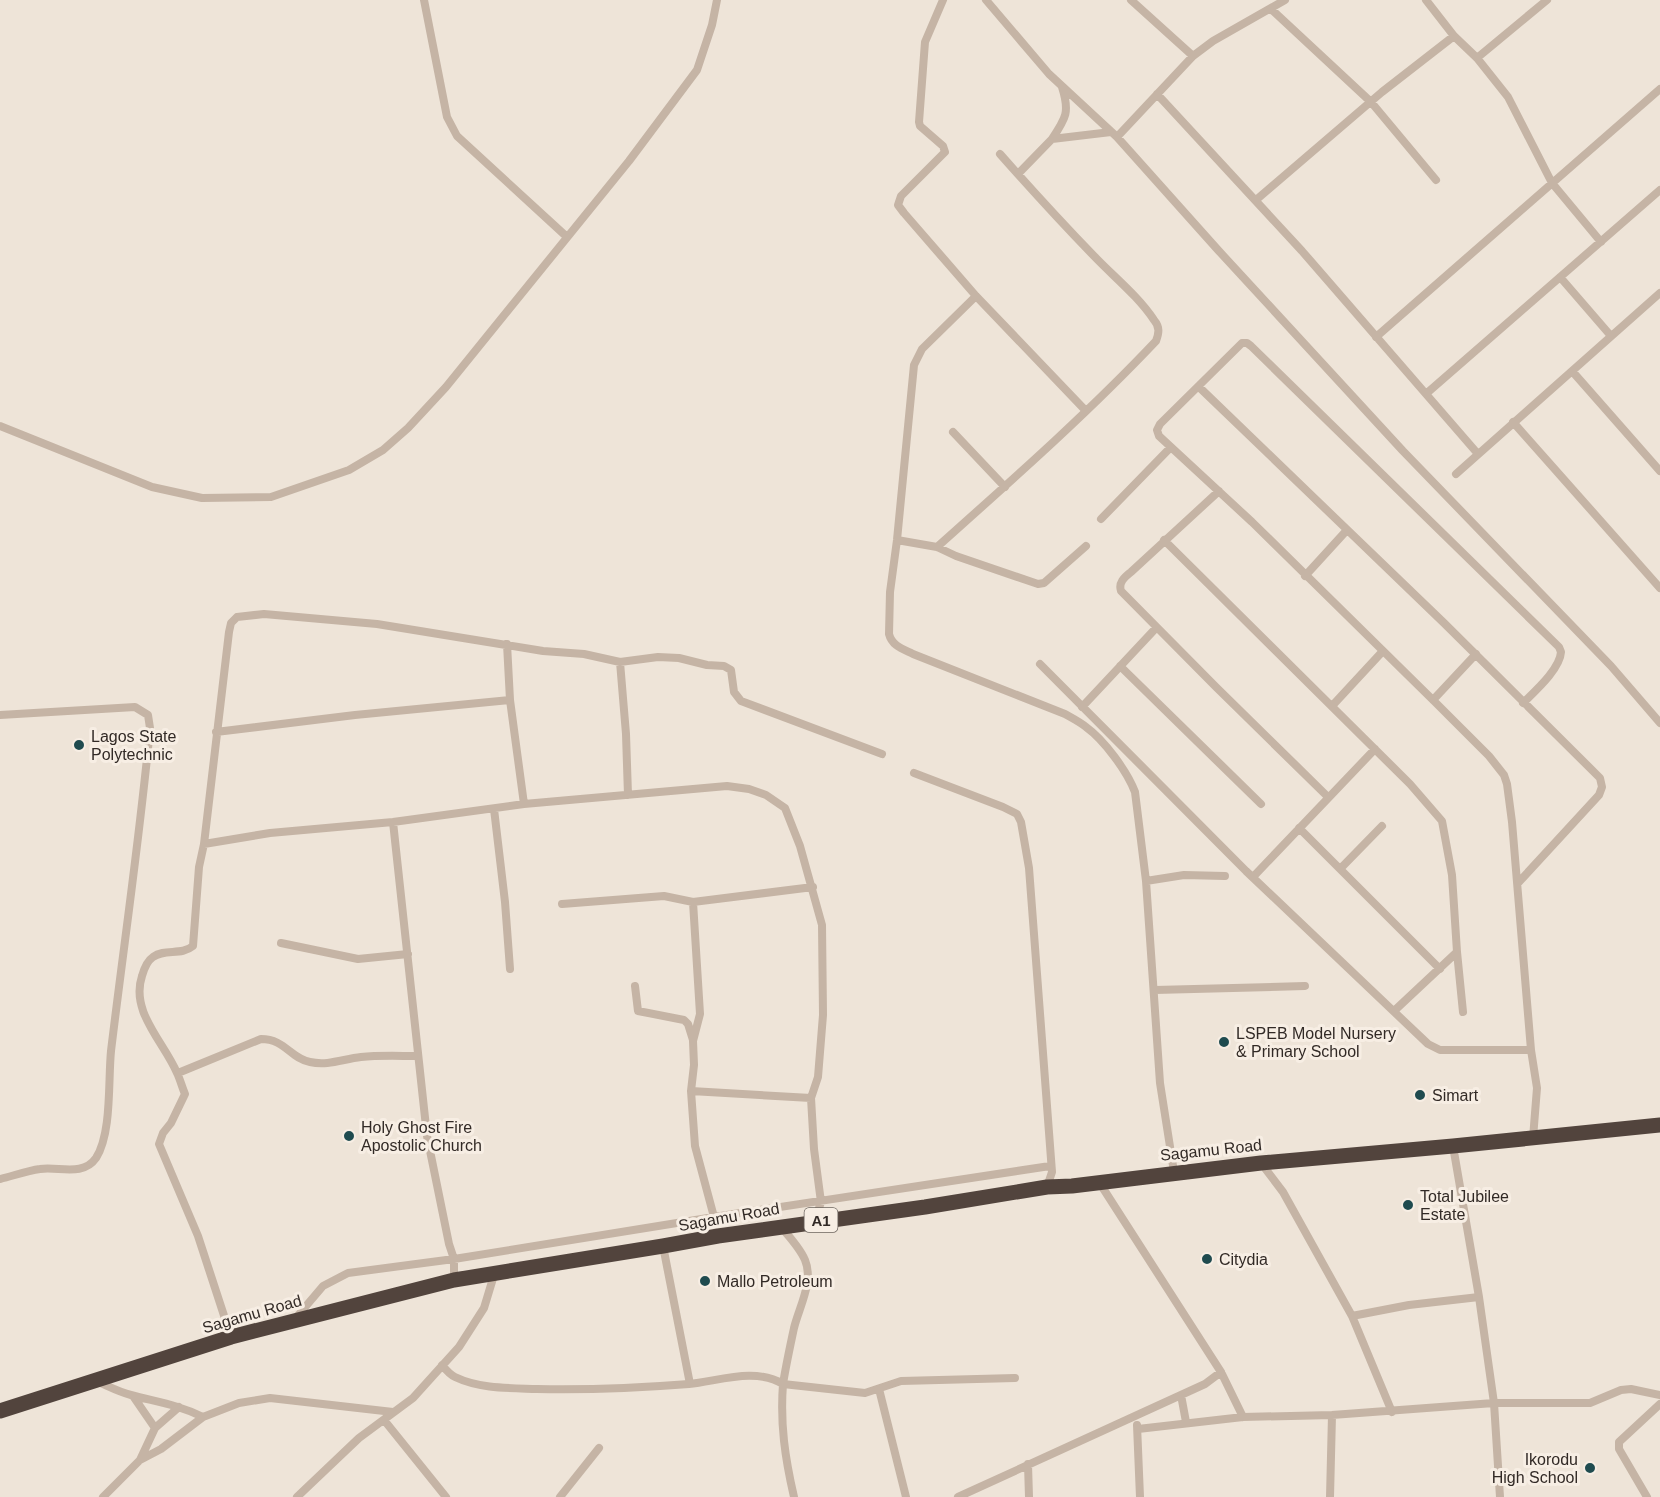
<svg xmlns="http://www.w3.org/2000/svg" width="1660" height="1497" font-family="Helvetica,sans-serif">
<rect width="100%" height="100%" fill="#eee4d8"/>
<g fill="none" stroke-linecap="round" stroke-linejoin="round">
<path stroke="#c5b4a5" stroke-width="8" d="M424,0L447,117L457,136L567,237
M943,0L925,42L919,122L920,126L943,146L945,152L901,196L898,205L904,213L976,296L1086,411
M986,0L1049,74L1117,137L1218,250L1403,451L1611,666L1660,723
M1131,0L1193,56
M1426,0L1454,36L1477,58L1508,97L1552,183L1601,242
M1271,9L1371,102L1436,180
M1477,58L1547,0
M1157,94L1302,251L1478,454
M1117,137L1193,56L1213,41L1285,0
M1052,139C1066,118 1070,112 1062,87
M1018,174L1052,139L1111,132
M1256,200L1382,92L1454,36
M1560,277L1611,336
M976,296L922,349L914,365L897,540L890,592L889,634C892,646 903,649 913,654L1065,714C1072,718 1080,722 1086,727C1104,740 1127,771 1135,792L1146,881L1160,1083L1174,1172
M1376,337L1660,89
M1572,371L1660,471
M1199,387L1444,623L1600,778L1602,787L1599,795L1518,883
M1427,393L1660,190
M1513,422L1660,588
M0,426L152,487L202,498L271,497L349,470L383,450L408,428L446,387L629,161L697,70L712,25L717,0
M953,432L1005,487
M1456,474L1660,293
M1219,491L1131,572C1125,577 1118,582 1121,591L1216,687L1328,797
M1101,519L1171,447
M897,540L937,547L956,556L1038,584L1044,583L1086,546
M1164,540L1410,784L1442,821L1452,875L1457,952L1394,1011
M937,547C1012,480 1087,414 1156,341C1159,333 1160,327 1154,320C1138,296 1114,277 1094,256C1062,223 1031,189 1000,154
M1305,576L1347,530
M507,644L510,700L524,804
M620,662L626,734L628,795
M1040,664L1246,871L1428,1044L1440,1050H1531
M1120,666L1261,804
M1433,700L1476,654
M1523,703C1535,691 1560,669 1561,652L1559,647L1251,346L1247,343H1242L1160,424L1157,430L1159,436L1252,522L1433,700L1489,756L1504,775L1507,784L1512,822L1531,1050L1537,1088L1533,1138
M1332,706L1382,652
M1082,707L1156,628
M0,715L135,707L148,715L150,728C140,836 124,943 111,1051C108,1081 112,1133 96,1158C83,1177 58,1166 40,1169C26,1171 13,1176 0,1179
M216,732L355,715L510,700
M914,773L1003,807L1017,814L1021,822L1029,868L1052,1172L1047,1187
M494,809L505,902L510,969
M393,822L427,1136L449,1244L454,1259V1280
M1299,828L1440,969
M204,844L270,833L393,822L524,804L727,786L749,789L766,795L785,808L800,846L822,925L823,1015L818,1077L811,1098L814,1149L821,1202L815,1221
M1340,869L1382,826
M1253,877L1375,749
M1146,881L1184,875L1225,876
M693,902L700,1014L693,1041L694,1065L691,1091L695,1146L714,1217
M562,904L664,896L693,902L813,887
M281,943L358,959L408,954
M1457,952L1463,1012
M635,986L638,1011L684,1020L688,1024L693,1040
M1155,990L1305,986
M178,1073L261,1039C285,1039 290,1058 310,1062C328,1066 343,1059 361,1057C379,1055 399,1056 417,1056
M691,1091L811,1098
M1453,1146L1479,1297L1494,1403L1500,1497
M1261,1163L1283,1192L1352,1316L1392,1412
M1099,1182L1221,1372L1243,1417
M780,1226C789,1236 800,1248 805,1260C814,1282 799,1307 794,1328C790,1347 786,1365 783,1384L865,1393L901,1381L1015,1378
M663,1246L690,1384
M1352,1316L1409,1305L1479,1297
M295,1319L323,1286L348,1273L454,1259L714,1217L1050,1166
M231,1337L198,1236L159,1144L163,1133L171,1123L185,1094C182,1087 180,1079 177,1073C164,1042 130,1012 142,976C144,969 147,961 153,957C165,948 181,956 193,946L199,867L204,844L229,632L231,623L237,617L264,614L377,624L543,651L584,654L620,662L658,657L679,658L707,665L724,666L731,670L734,692L741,701L882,754
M442,1365C446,1370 449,1374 455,1377C480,1389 510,1388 537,1389C587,1390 638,1388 689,1384C719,1381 755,1367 783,1384C780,1424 785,1458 794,1497
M96,1381C108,1386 119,1392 131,1395C157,1402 179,1405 203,1417
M879,1389L906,1497
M1181,1395L1186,1422
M133,1396L155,1428
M384,1420L446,1497
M1137,1425L1140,1497
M1138,1429L1243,1417L1332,1415L1494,1403H1590L1621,1390L1631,1389L1660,1395
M140,1460L155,1428L179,1407
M1028,1464L1029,1497
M103,1497L140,1460L161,1449L203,1417L239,1403L270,1398L393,1412
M297,1497L359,1438L413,1398L459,1347L484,1308L494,1275
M560,1497L599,1448
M958,1497L1205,1384L1221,1372
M1330,1497L1332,1415
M1647,1497L1619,1449V1442L1660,1404"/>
<path stroke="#52443d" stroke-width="15" d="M0,1411L231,1337L454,1280L663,1246L718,1236L925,1207L1047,1187L1072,1186L1261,1163L1453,1146L1660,1125"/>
</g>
<g fill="#1f4b4f" stroke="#f7eee4" stroke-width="2">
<circle cx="79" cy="745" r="6"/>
<circle cx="1224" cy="1042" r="6"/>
<circle cx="1420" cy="1095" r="6"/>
<circle cx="349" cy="1136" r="6"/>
<circle cx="1408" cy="1205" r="6"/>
<circle cx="1207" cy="1259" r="6"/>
<circle cx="705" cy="1281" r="6"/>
<circle cx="1590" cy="1468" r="6"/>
</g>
<g text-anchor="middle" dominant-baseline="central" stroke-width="6" stroke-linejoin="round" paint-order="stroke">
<rect fill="#f7eee4" stroke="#6d655f" stroke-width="1.5" x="804.5" y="1208" width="33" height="24" rx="4.5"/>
<g font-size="15" font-weight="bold" fill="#322a26">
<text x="821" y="1220">A1</text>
</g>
<g font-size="16" fill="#322a26" stroke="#f7eee4" text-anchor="start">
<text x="91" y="736">Lagos State<tspan x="91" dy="18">Polytechnic</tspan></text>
<text x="1236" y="1033">LSPEB Model Nursery<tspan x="1236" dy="18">&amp; Primary School</tspan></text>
<text x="1432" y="1095">Simart</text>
<text x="361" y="1127">Holy Ghost Fire<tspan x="361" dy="18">Apostolic Church</tspan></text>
<text x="1420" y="1196">Total Jubilee<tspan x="1420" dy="18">Estate</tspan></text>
<text x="1219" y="1259">Citydia</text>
<text x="717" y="1281">Mallo Petroleum</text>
<text x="1578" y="1459" text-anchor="end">Ikorodu<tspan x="1578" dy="18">High School</tspan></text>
</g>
<g font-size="16" fill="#322a26" stroke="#f7eee4">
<text transform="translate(1211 1150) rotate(-6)">Sagamu Road</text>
<text transform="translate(729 1217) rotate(-10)">Sagamu Road</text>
<text transform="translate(252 1314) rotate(-16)">Sagamu Road</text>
</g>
</g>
</svg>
